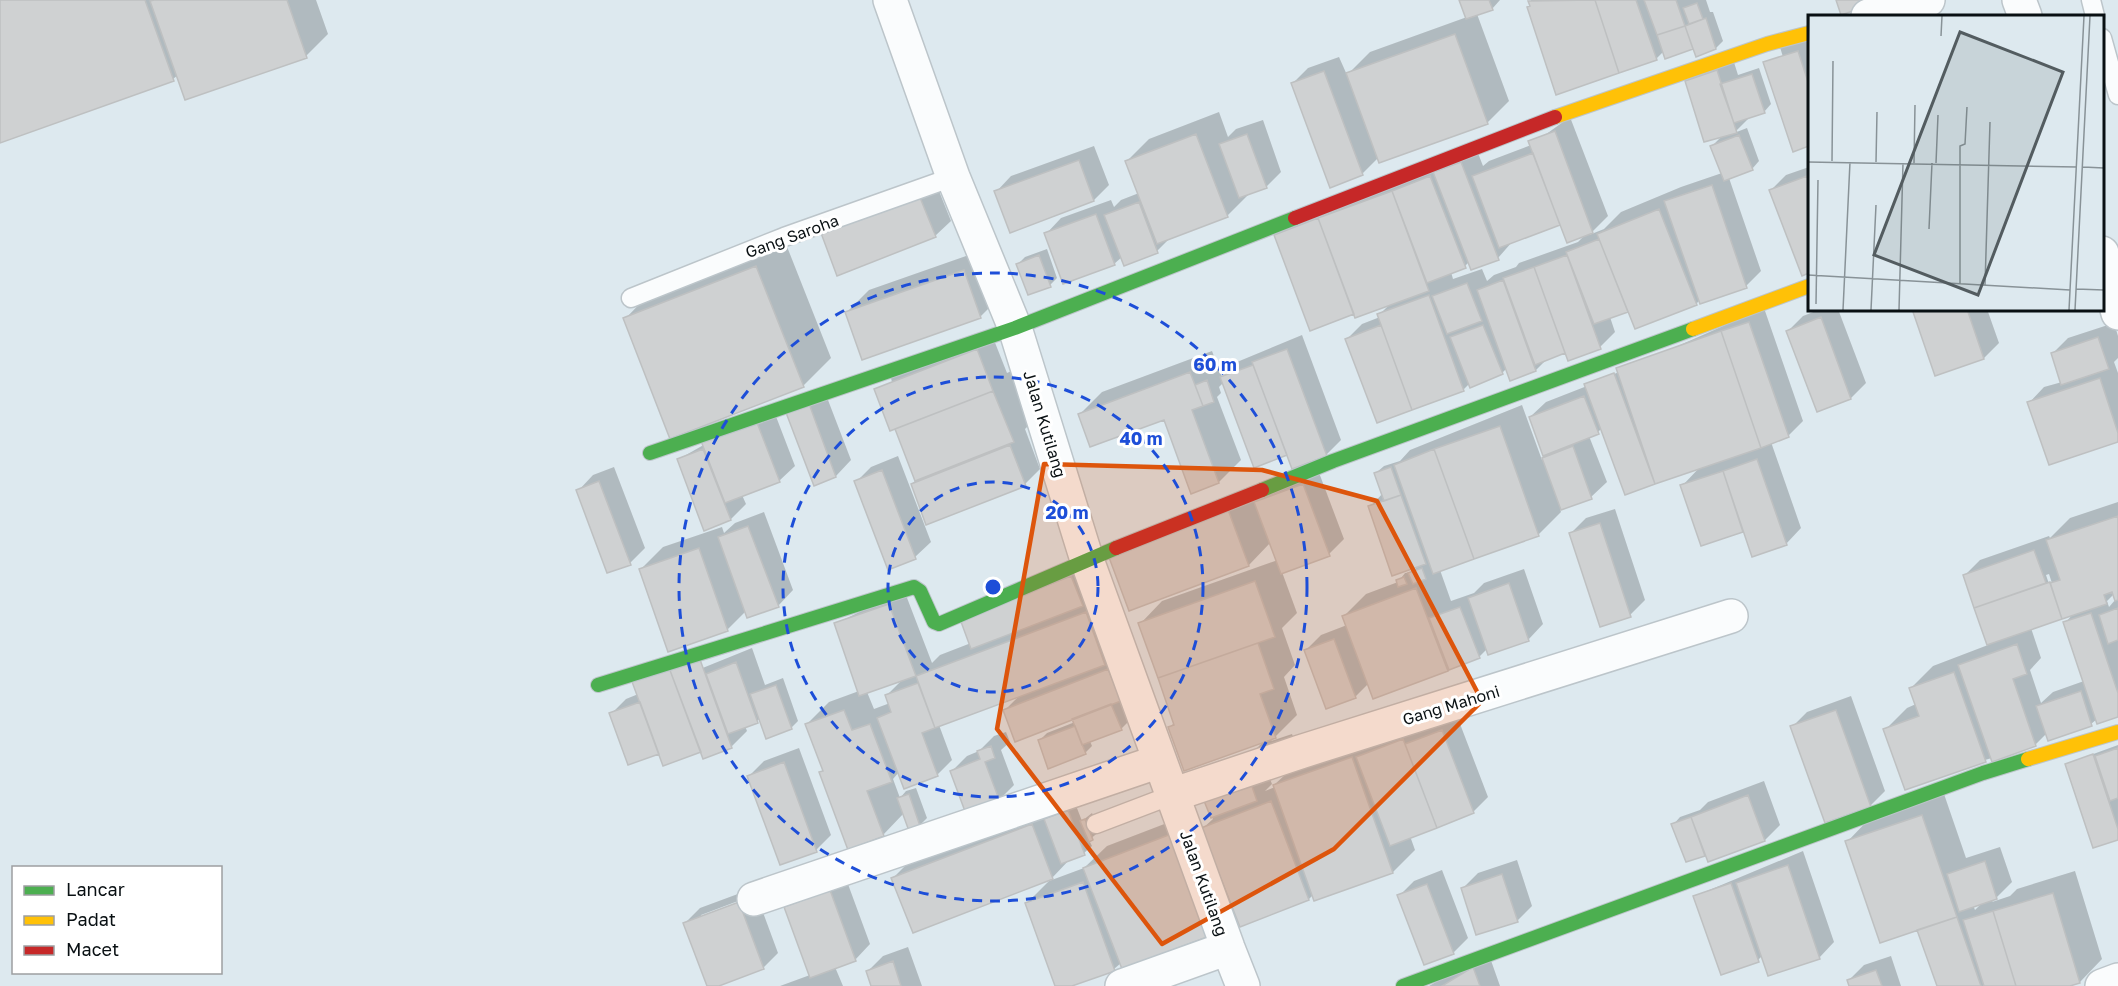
<svg xmlns="http://www.w3.org/2000/svg" width="2118" height="986" font-family="'Golos Text',sans-serif">
<rect width="100%" height="100%" fill="#dde9ef"/>
<path fill="#0003" fill-rule="evenodd" d="M0,0H316L328,34L306,56L178,75L173,79L0,141Z
M1460,0H1500L1492,9L1477,14L1509,101L1487,123L1378,158L1362,174L1293,83L1308,68L1339,57L1347,75L1370,52L1467,17Z
M1531,0H1706L1710,12H1713L1723,41L1716,48L1694,47L1666,57L1664,51L1656,59L1531,5Z
M1809,38V145L1780,47Z
M1732,56L1738,75L1759,68L1771,104L1764,112L1751,116L1734,133L1747,128L1759,161L1752,169L1729,178L1761,271L1746,286L1700,300L1696,304L1629,310L1610,317L1615,332L1600,347L1566,351L1547,359L1536,370L1507,368L1502,373L1470,383L1464,389L1378,421L1347,339L1362,324L1380,317L1379,315L1390,304L1276,236L1476,148L1483,166L1489,161L1531,145L1570,117L1608,216L1589,235L1604,229L1621,212L1681,187L1722,173L1712,146L1723,135L1686,81ZM1561,223L1586,234L1578,242L1519,263L1516,267L1494,275L1487,281L1482,269L1453,279L1451,272L1465,266L1469,262L1498,258L1512,242Z
M1219,112L1228,137L1236,129L1263,120L1281,172L1266,187L1249,194L1227,216L1171,237L1157,251L1122,257L1114,264L1046,234L1061,218L1111,200L1114,207L1121,200L1139,193L1127,161L1149,139Z
M1094,146L1109,185L1094,200L1011,231L996,192L1011,176Z
M1809,167V272L1771,190L1786,175Z
M935,181L951,221L935,236L838,274Z
M784,239L831,358L803,386L625,319L653,290Z
M986,249L1002,295L980,317L846,313L869,290Z
M1047,249L1057,278L1050,285L1018,264L1025,257Z
M1764,308L1803,421L1788,436L1771,442L1801,528L1786,544L1744,530L1702,544L1682,486L1701,466L1626,493L1602,428L1598,432L1589,436L1607,482L1591,497L1560,509L1561,512L1539,534L1440,570L1451,601L1474,593L1484,583L1524,569L1543,624L1528,640L1487,649L1479,657L1450,667L1447,670L1369,683L1356,696L1327,707L1306,650L1321,635L1347,625L1344,616L1366,594L1398,582L1405,573L1412,572L1418,566L1370,507L1383,493L1376,473L1384,466L1400,461L1410,450L1522,405L1542,460L1551,451L1530,417L1546,402L1587,386Z
M1821,309H1838L1866,383L1851,398L1818,410L1788,331L1803,316Z
M1914,309H1987L1999,343L1984,358L1936,374Z
M2114,323L2118,336V358L2114,362L2118,373V440L2029,403L2044,387L2062,382L2053,353L2068,338Z
M992,335L1007,373L1016,369L1035,419L1025,429L1040,469L1025,484H912L916,480L890,374Z
M1302,335L1341,440L1326,455L1288,454L1223,383L1219,387L1221,393L1217,397L1241,460L1219,482L1192,492L1164,418L1080,414L1102,392L1212,351L1222,377L1237,362Z
M823,387L851,460L836,476L815,484L787,410Z
M772,406L795,466L779,481L742,495L746,504L731,519L705,529L679,459Z
M898,456L931,542L915,557L888,568L856,482L871,467Z
M614,467L645,548L630,563L578,491L593,475Z
M1318,470L1344,539L1329,554L1282,572L1297,613L1282,628L1295,665L1284,677L1297,715L1271,741L1292,734L1296,745L1457,716L1488,797L1473,812L1410,836L1415,850L1393,872L1313,895L1309,899L1203,828L1213,819L1202,791L1254,751L1265,740L1170,727L1175,722L1140,624L1162,601L1278,560L1271,542L1249,565L1130,609L1109,552ZM1263,761L1287,773L1274,785L1275,787L1265,791L1272,784Z
M2118,502V716L2097,719L2091,724L2047,733L2035,745L1985,760L1885,730L1907,708L1916,704L1911,688L1933,666L1988,645L1965,575L1980,560L2049,536L2050,538L2070,518ZM2049,574L2060,608L2058,611L2046,575ZM2114,594L2116,599L2109,607L2107,601ZM2074,613L2065,623L2084,681L2053,692L2041,703L2030,670L2041,658L2031,628Z
M1615,509L1645,600L1630,615L1571,533L1586,518Z
M764,512L793,590L778,606L746,611L727,630L641,569L663,547L722,527L724,533L735,523Z
M1087,562L1127,641L1106,662L1124,655L1119,700L1128,722L1121,729L1090,741L1092,746L1085,753L1039,741L1047,733L1075,722L1073,718L1005,710L1020,695L939,725L952,760L937,775L899,772L893,779L900,798L906,791L916,788L927,818L920,825L904,813L883,835L821,773L824,770L807,724L829,702L859,691L835,624L904,590L932,663L940,655L971,643ZM902,680L887,695L890,703L874,709L867,692Z
M752,648L765,685L783,678L798,721L791,728L760,719L745,726L747,731L732,746L704,757L702,750L659,752L611,714L626,699Z
M1851,696L1885,791L1870,806L1792,727L1807,712Z
M1006,732L1010,742L1001,750L1014,785L999,800L952,771L967,756L979,751L994,736Z
M2118,745V838L2066,764Z
M799,748L831,835L816,850L749,776L764,761Z
M1764,781L1780,825L1765,840L1704,854L1673,825L1680,817L1700,810L1708,802Z
M1944,794L1966,858L2000,847L2012,882L1992,902L2010,896L2017,889L2075,871L2102,959L2080,982L2065,986H1938L1918,928L1847,842L1869,819ZM1983,902L1975,910L1973,905Z
M1075,803L1082,821L1092,813L1100,831L1089,840L1092,846L1084,853L1071,858L1052,878H893L915,856Z
M1193,813L1121,963L1114,969L1068,986H1057L1027,903L1049,881L1084,868L1107,846Z
M1803,851L1834,942L1819,958L1762,956L1758,960L1695,896Z
M1517,860L1532,906L1517,921L1463,888L1478,873Z
M1442,870L1468,938L1453,953L1399,896L1414,881Z
M845,876L870,944L855,960L835,967L843,986H780L810,975L785,907L801,892Z
M754,888L778,953L763,968L715,986H708L685,923L700,908ZM746,898L747,901L701,918V915Z
M908,947L922,986H873L868,971L883,956Z
M1488,952L1500,986H1429Z
M1891,956L1901,986H1851L1849,980L1864,965Z"/>
<path fill="#cfd1d2" stroke="#bec0c1" stroke-width="1.5" d="M0,0H145L174,81L0,143Z
M154,0H287L307,58L185,100L150,1Z
M1459,0H1489L1493,10L1466,19Z
M1595,0L1619,73L1556,95L1527,7L1530,6L1528,1Z
M1595,0H1636L1657,60L1619,73Z
M1644,0H1676L1685,26L1657,35Z
M1836,0H1886L1841,15Z
M1697,3L1703,19L1689,24L1683,8Z
M1706,18L1716,49L1696,57L1685,26Z
M1685,26L1693,49L1665,59L1657,35Z
M1455,34L1488,124L1379,163L1346,73Z
M1798,51L1809,85V146L1793,152L1763,62Z
M1717,70L1737,133L1704,142L1685,81Z
M1324,71L1363,175L1330,188L1291,83Z
M1752,74L1765,113L1734,123L1720,84Z
M1555,131L1593,233L1567,243L1528,141Z
M1196,134L1228,217L1157,244L1125,161Z
M1247,134L1267,188L1239,198L1219,144Z
M1739,135L1753,170L1724,181L1710,146Z
M1533,153L1560,225L1499,248L1472,176Z
M1079,160L1094,201L1010,233L994,191Z
M1461,162L1499,260L1471,270L1433,172Z
M1430,176L1466,268L1427,283L1392,191Z
M1807,176L1809,182V273L1802,276L1769,190Z
M1712,185L1747,288L1700,304L1664,201Z
M1392,191L1429,291L1355,318L1318,218Z
M919,195L936,237L837,276L821,233Z
M1139,202L1158,253L1124,266L1104,215Z
M1659,209L1697,305L1635,329L1597,234Z
M1096,214L1115,265L1063,284L1044,233Z
M1318,218L1354,314L1310,331L1274,235Z
M1599,239L1628,312L1594,324L1566,252Z
M1039,255L1051,287L1028,295L1016,264Z
M1567,255L1601,349L1568,361L1534,267Z
M756,266L804,387L670,439L623,318Z
M1534,267L1565,353L1535,365L1503,278Z
M964,270L981,318L862,360L845,312Z
M1503,280L1536,371L1510,381L1477,290Z
M1467,283L1482,321L1447,334L1432,296Z
M1429,295L1464,391L1412,410L1377,314Z
M1912,309H1967L1984,359L1935,376Z
M1821,317L1851,399L1817,412L1786,331Z
M1749,322L1789,437L1761,448L1721,331Z
M1381,325L1412,410L1377,423L1345,339Z
M1483,325L1503,374L1470,388L1450,337Z
M1721,331L1761,448L1655,484L1616,368Z
M2098,337L2109,369L2061,385L2051,353Z
M977,349L993,391L890,431L874,389Z
M1287,349L1327,456L1292,469L1252,362Z
M1253,365L1287,455L1254,468L1220,377Z
M1190,372L1203,406L1192,410L1219,483L1191,494L1164,420L1090,447L1078,414Z
M1614,373L1655,484L1625,495L1584,384Z
M2100,378L2118,433V442L2049,465L2027,402Z
M1207,380L1214,402L1203,406L1195,385Z
M993,391L1014,442L915,481L895,429Z
M1584,396L1599,434L1543,456L1529,417Z
M808,401L836,477L814,486L785,410Z
M756,420L780,482L725,503L701,441Z
M1500,426L1539,536L1474,559L1434,449Z
M1010,445L1026,486L926,525L911,484Z
M1573,446L1592,499L1561,510L1542,458Z
M703,449L731,520L704,531L677,459Z
M1434,449L1474,559L1433,574L1394,465Z
M1757,459L1787,545L1752,557L1723,471Z
M1391,467L1401,495L1384,501L1374,473Z
M882,470L916,559L888,570L854,481Z
M1723,471L1743,532L1701,546L1680,485Z
M599,481L631,565L607,573L576,490Z
M1303,484L1330,556L1281,574L1254,502Z
M1401,495L1426,564L1392,576L1368,506Z
M1227,507L1249,566L1129,611L1107,552Z
M2118,516V600L2115,601L2112,592L2104,595L2107,604L2062,619L2050,583L2060,580L2046,540Z
M1600,523L1631,617L1600,627L1569,533Z
M748,526L779,607L747,618L718,537Z
M699,548L728,631L668,652L639,569Z
M2034,550L2046,583L1974,608L1963,575Z
M1422,568L1426,579L1413,584L1408,573Z
M1071,576L1083,606L971,649L960,619Z
M1404,577L1407,584L1398,587L1396,580Z
M1255,581L1275,637L1158,678L1138,623Z
M2050,582L2062,619L1987,645L1974,608Z
M1509,583L1529,641L1488,655L1468,598Z
M1416,588L1448,671L1373,699L1342,616Z
M889,604L916,676L859,696L834,623Z
M1460,607L1480,658L1449,670L1429,618Z
M2118,608V640L2108,644L2099,615Z
M1086,612L1105,665L935,728L916,676Z
M2091,613L2118,693V717L2097,724L2063,622Z
M1334,639L1356,698L1326,709L1304,650Z
M1258,643L1274,689L1260,694L1276,738L1184,771L1168,727L1174,725L1158,678Z
M2017,644L2027,674L2013,679L2036,746L1992,762L1958,665Z
M698,654L732,748L703,759L668,665Z
M736,662L758,723L728,734L706,674Z
M668,665L701,752L663,766L631,679Z
M1108,669L1121,701L1015,742L1003,710Z
M1954,672L1986,762L1905,790L1883,729L1919,716L1909,688Z
M918,683L935,728L922,733L938,776L904,789L877,718L891,712L885,695Z
M776,685L792,729L766,739L750,694Z
M2081,691L2092,726L2048,741L2036,706Z
M640,702L659,754L628,765L609,713Z
M1111,704L1122,730L1082,745L1072,719Z
M844,710L852,730L870,724L892,782L867,791L884,836L848,850L819,772L823,771L805,724Z
M1836,710L1871,807L1825,823L1790,726Z
M1075,726L1086,754L1048,769L1038,740Z
M1442,730L1474,813L1437,828L1405,744Z
M1403,739L1437,828L1390,846L1356,757Z
M991,746L995,758L985,762L1000,802L966,814L950,771L980,759L977,751Z
M2118,748V798L2110,801L2095,756Z
M2093,754L2118,829V840L2093,848L2065,764Z
M1352,757L1393,873L1314,901L1273,785Z
M784,762L817,852L780,865L747,776Z
M1247,772L1257,801L1211,818L1200,791Z
M909,794L920,826L909,831L897,798Z
M1748,795L1765,841L1708,862L1691,817Z
M1271,801L1309,900L1240,927L1201,828Z
M1068,810L1085,855L1061,864L1044,819Z
M1922,815L1957,917L1880,943L1845,841Z
M1691,817L1705,856L1686,862L1671,824Z
M1085,819L1093,840L1089,842L1080,821Z
M1032,824L1053,879L913,933L891,878Z
M1171,834L1210,936L1122,969L1083,868Z
M1985,861L1997,899L1959,912L1947,874Z
M1788,865L1820,959L1768,976L1736,883Z
M1502,874L1518,922L1476,935L1461,888Z
M1083,882L1115,971L1072,986H1055L1025,903Z
M1731,883L1759,962L1721,975L1693,896Z
M1427,884L1454,954L1424,965L1397,895Z
M830,890L856,961L810,978L784,907Z
M2053,893L2080,983L2070,986H2016L1993,911Z
M739,902L764,969L719,986H707L683,923Z
M1993,911L2016,986H1984L1963,920Z
M1957,917L1981,986H1937L1917,930Z
M893,961L901,986H871L866,971Z
M1473,967L1480,986H1442Z
M1876,970L1882,986H1849L1847,980Z"/>
<g fill="none" stroke-linecap="round" stroke-linejoin="round">
<defs>
<path id="lane" d="M2091,0L2095,16
M2102,38L2118,95
M631,298L784,237L953,177
M1096,824L1172,795"/>
<path id="street" d="M890,0L953,177L1015,328L1087,560L1228,948L1243,986
M2019,0L2025,16
M1868,16L1928,0
M2102,253L2118,313
M1172,795L1300,752L1731,616
M754,899L1160,761
M1122,986L1228,948
M2102,986L2118,980"/>
<path id="fast" d="M650,453L1015,328L1295,218
M1262,490L1333,461L1693,329
M598,685L914,587L920,591L934,622L939,624L1116,548
M1403,986L1983,773L2028,759"/>
<path id="slow" d="M1555,117L1767,44L1809,33
M1693,329L1809,286
M2028,759L2118,732"/>
<path id="jam" d="M1295,218L1555,117
M1116,548L1262,490"/>
</defs>
<use href="#lane" stroke="#bcc5ca" stroke-width="21"/>
<use href="#street" stroke="#bcc5ca" stroke-width="36"/>
<use href="#fast" stroke="#bcc5ca" stroke-width="16"/>
<use href="#slow" stroke="#bcc5ca" stroke-width="16"/>
<use href="#jam" stroke="#bcc5ca" stroke-width="16"/>
<use href="#lane" stroke="#fafcfd" stroke-width="18"/>
<use href="#street" stroke="#fafcfd" stroke-width="33"/>
<use href="#fast" stroke="#4caf50" stroke-width="14"/>
<use href="#slow" stroke="#ffc107" stroke-width="14"/>
<use href="#jam" stroke="#c62828" stroke-width="14"/>
</g>
<path fill="#dd550c" fill-opacity="0.2" stroke="#dd550c" stroke-width="4.5" stroke-linejoin="round" d="M1044,464L1262,470L1377,501L1482,701L1334,849L1162,944L997,729Z"/>
<g fill="none" stroke="#1d4ed8" stroke-width="3" stroke-dasharray="10 8">
<circle cx="993" cy="587" r="105"/>
<circle cx="993" cy="587" r="210"/>
<circle cx="993" cy="587" r="314"/>
</g>
<g text-anchor="middle" dominant-baseline="central" stroke-width="6" stroke-linejoin="round" paint-order="stroke">
<g font-size="16" fill="#091013" stroke="#fff">
<text transform="translate(792 236) rotate(-20)">Gang Saroha</text>
<text transform="translate(1045 424) rotate(73)">Jalan Kutilang</text>
<text transform="translate(1451 705) rotate(-17)">Gang Mahoni</text>
<text transform="translate(1204 883) rotate(70)">Jalan Kutilang</text>
</g>
</g>
<g transform="translate(1808 15)">
<rect width="296" height="296" fill="#dde9ef"/>
<path fill="none" stroke="#889297" stroke-width="1.5" d="M133,21L134,1M0,39L1,1M24,146L25,46M0,147L269,152M68,147L69,97M106,148L107,90M128,148L130,100M275,152L296,153M121,214L124,148M0,260L262,275M152,269V131L157,129L159,92M177,270L182,107M268,274L296,275M8,289L10,165M35,295L42,147M63,295L68,190M91,295L95,148M261,295L276,1M267,295L282,1"/>
<path fill="#535c60" fill-opacity="0.15" stroke="#535c60" stroke-width="3" d="M152,17L255,57L170,280L66,240Z"/>
<rect width="296" height="296" fill="none" stroke="#091013" stroke-width="3"/>
</g>
<circle cx="993" cy="587" r="9" fill="#1d4ed8" stroke="#fff" stroke-width="3"/>
<g font-size="18" text-anchor="middle" font-weight="bold" fill="#1d4ed8" stroke="#fff" stroke-width="6" stroke-linejoin="round" paint-order="stroke">
<text x="1215" y="371">60 m</text>
<text x="1141" y="445">40 m</text>
<text x="1067" y="519">20 m</text>
</g>
<rect x="12" y="866" width="210" height="108" fill="#ffffff" stroke="#9d9fa1" stroke-width="1.5"/>
<rect x="24" y="886" width="30" height="9" fill="#4caf50" stroke="#9d9fa1" stroke-width="1.5"/>
<text x="66" y="896" font-size="18" fill="#091013">Lancar</text>
<rect x="24" y="916" width="30" height="9" fill="#ffc107" stroke="#9d9fa1" stroke-width="1.5"/>
<text x="66" y="926" font-size="18" fill="#091013">Padat</text>
<rect x="24" y="946" width="30" height="9" fill="#c62828" stroke="#9d9fa1" stroke-width="1.5"/>
<text x="66" y="956" font-size="18" fill="#091013">Macet</text>
</svg>
